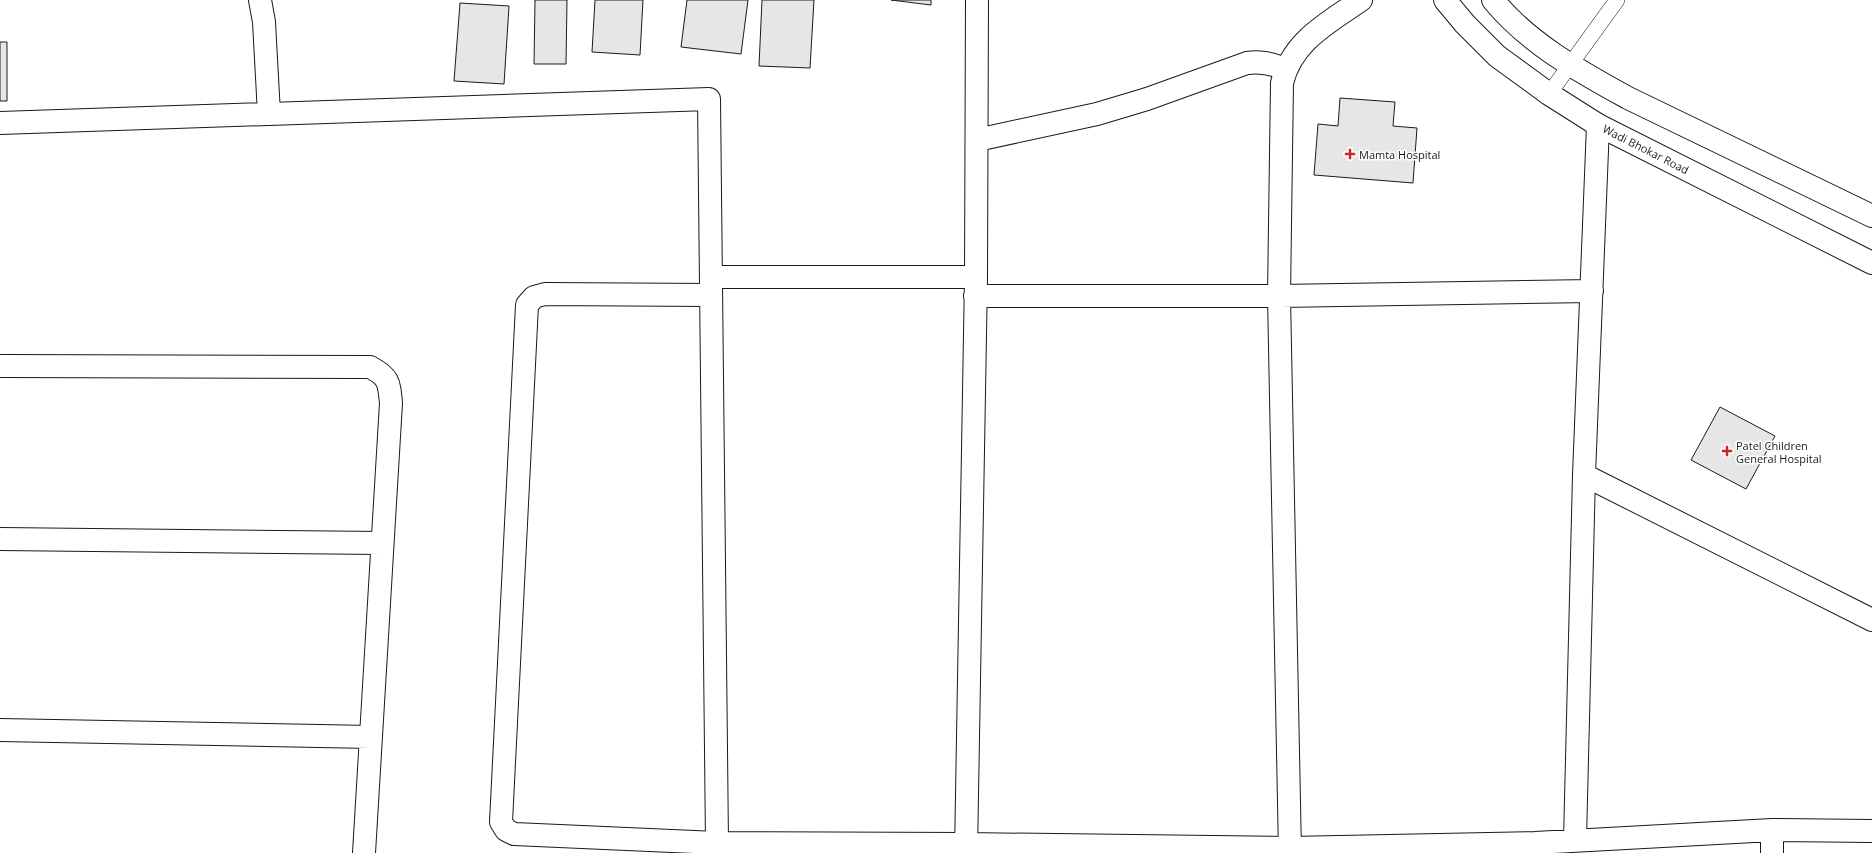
<svg xmlns="http://www.w3.org/2000/svg" width="1872" height="853" font-family="'Open Sans',sans-serif">
<rect width="100%" height="100%" fill="#fff"/>
<path fill="#e6e6e6" stroke="#1a1a1a" d="M535,0H567L566,64H534Z
M595,0H643L640,55L592,52Z
M687,0H748L741,54L681,47Z
M762,0H814L810,68L759,66Z
M891,0H931V5Z
M460,3L509,6L504,84L454,81Z
M0,42H7V101H0Z
M1340,98L1395,102L1393,126L1417,128L1413,183L1314,175L1318,124L1338,126Z
M1720,407L1775,436L1746,489L1691,460Z"/>
<g fill="none" stroke-linecap="round" stroke-linejoin="round">
<defs>
<path id="lane" d="M1549,94L1617,0"/>
<path id="street" d="M260,0L264,22L269,114
M0,123L709,99L717,843L966,844L1290,848L1535,843L1772,830L1872,831
M977,140L1097,114L1147,99L1247,63C1262,61 1273,63 1285,70
M711,277H976
M711,295L545,294L534,297L527,305L501,822L506,830L514,834L717,843
M975,296H1279L1592,291
M0,366L370,367C389,377 389,382 391,403L364,853
M1584,475L1872,620
M0,539L382,543
M0,730L371,737
M1772,830V853
M1575,840L1584,475L1598,125
M966,853L976,277L977,0
M1290,853L1279,296L1282,83C1292,41 1328,23 1361,0"/>
<path id="primary" d="M1445,0L1465,24L1497,56L1549,94L1598,125L1872,263
M1493,0C1529,44 1579,71 1628,98L1872,216"/>
</defs>
<use href="#lane" stroke="#1a1a1a" stroke-width="16"/>
<use href="#street" stroke="#1a1a1a" stroke-width="24"/>
<use href="#primary" stroke="#1a1a1a" stroke-width="24"/>
<use href="#lane" stroke="#fff" stroke-width="15"/>
<use href="#street" stroke="#fff" stroke-width="22"/>
<use href="#primary" stroke="#fff" stroke-width="22"/>
</g>
<g fill="#c62828" stroke="#fff" stroke-width="1.5">
<path d="M1348 148h4v4h4v4h-4v4h-4v-4h-4v-4h4z"/>
<path d="M1725 445h4v4h4v4h-4v4h-4v-4h-4v-4h4z"/>
</g>
<g text-anchor="middle" dominant-baseline="central" stroke-width="3" stroke-linejoin="round" paint-order="stroke">
<g font-size="11" fill="#1a1a1a" stroke="#fff">
<text transform="translate(1646 149) rotate(27)">Wadi Bhokar Road</text>
</g>
<g font-size="11" fill="#1a1a1a" stroke="#fff" text-anchor="start">
<text x="1359" y="154">Mamta Hospital</text>
<text x="1736" y="445">Patel Children<tspan x="1736" dy="13">General Hospital</tspan></text>
</g>
</g>
</svg>
